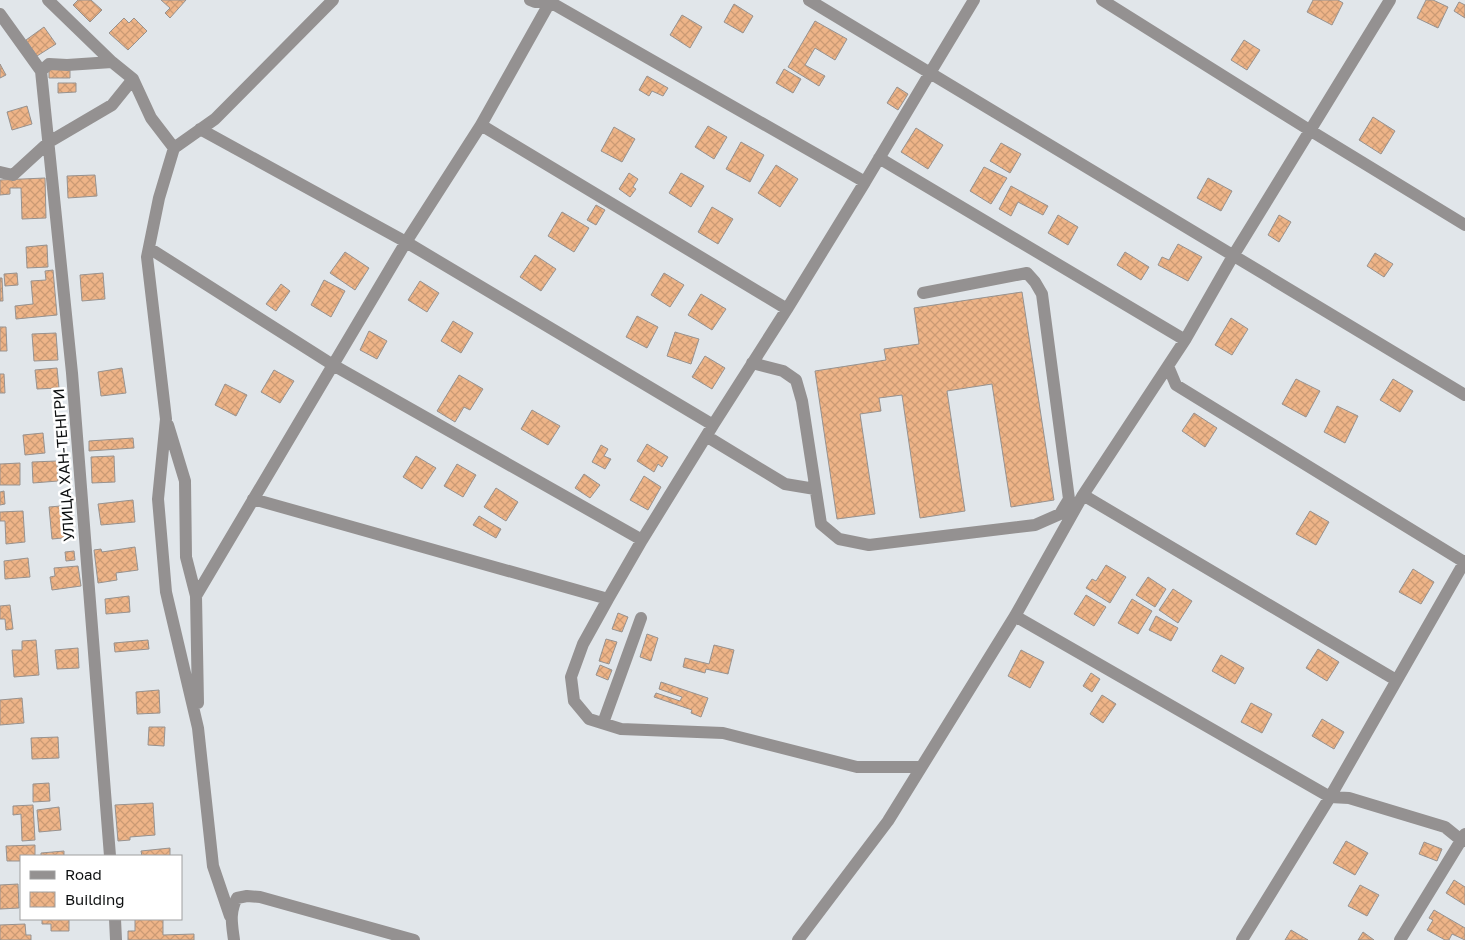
<svg xmlns="http://www.w3.org/2000/svg" width="1465" height="940" font-family="'Golos Text',sans-serif">
<defs>
<pattern id="building-cross-hatch" width="8" height="8" patternUnits="userSpaceOnUse" patternTransform="scale(1.25)"><rect width="8" height="8" fill="#eeb488"/><path d="M0 0l8 8M0 8l8-8" fill="none" stroke="#cb9a74"/></pattern>
</defs>
<rect width="100%" height="100%" fill="#e1e6ea"/>
<path fill="url(#building-cross-hatch)" stroke="#97928f" d="M78,0H91L102,10L90,22L73,5Z
M161,0H186L170,18L165,13L170,8Z
M1313,0H1338L1343,3L1332,25L1307,12Z
M1426,0H1433L1448,7L1438,28L1417,18Z
M1459,2L1465,5V18L1454,11Z
M734,4L753,16L743,33L724,22Z
M682,15L702,27L690,48L670,35Z
M124,18L129,23L134,18L147,31L128,50L109,33Z
M815,21L847,39L835,60L815,48L805,65L825,76L819,86L788,67Z
M44,27L56,44L37,56L26,40Z
M1244,40L1260,50L1247,70L1231,60Z
M0,64L6,75L0,78Z
M70,68V78H49V69Z
M784,69L801,79L793,93L776,83Z
M647,76L668,88L663,96L652,91L649,96L639,90Z
M58,83H76V92L58,93Z
M897,87L908,94L898,110L887,103Z
M27,106L32,124L12,130L7,112Z
M1373,117L1395,131L1381,154L1359,140Z
M708,126L727,137L714,159L695,147Z
M614,127L635,139L622,162L601,151Z
M916,128L943,145L928,169L901,152Z
M741,142L764,155L750,182L726,169Z
M1001,143L1021,154L1010,173L990,161Z
M776,165L798,179L780,207L758,193Z
M984,167L1007,178L991,204L970,191Z
M629,173L638,179L633,187L636,189L630,197L619,189Z
M681,173L704,186L691,207L669,193Z
M95,175L97,196L68,198L67,176Z
M45,178L46,218L22,219L21,188H10V194L0,195V180Z
M1208,178L1232,191L1221,211L1197,198Z
M1011,186L1048,206L1043,215L1018,202L1011,216L999,209Z
M596,205L605,210L596,225L587,220Z
M712,207L733,219L718,244L698,232Z
M562,212L589,228L574,252L548,236Z
M1058,215L1078,227L1068,245L1048,233Z
M1279,215L1291,222L1279,242L1268,235Z
M1178,244L1202,257L1188,281L1158,265L1162,257L1169,260Z
M47,245L48,267L27,268L26,247Z
M345,252L369,268L355,290L330,273Z
M1125,252L1149,267L1141,280L1117,265Z
M1375,253L1393,264L1384,277L1367,266Z
M535,255L556,269L541,291L520,277Z
M53,270L57,315L16,319L15,306L33,304L31,281L46,280L45,271Z
M17,273L18,285L5,286L4,274Z
M103,273L105,299L82,301L80,275Z
M664,273L684,285L670,307L651,295Z
M0,278H2L3,301H0Z
M324,280L345,291L331,317L311,305Z
M420,281L439,293L427,312L408,300Z
M281,284L290,291L276,311L266,304Z
M1022,292L1054,500L1011,507L992,384L947,391L965,511L920,518L902,395L879,398L881,411L860,414L875,514L837,519L815,371L886,360L884,349L919,344L914,308Z
M701,294L726,309L712,330L688,315Z
M637,316L658,327L647,348L626,337Z
M1231,318L1248,329L1232,355L1215,345Z
M453,321L473,333L461,353L441,341Z
M0,327H6L7,351H0Z
M369,331L387,341L377,359L360,350Z
M675,332L699,339L691,364L667,356Z
M56,333L58,360L34,361L32,334Z
M705,356L725,368L712,389L692,377Z
M57,368L59,388L37,389L35,370Z
M122,368L126,393L101,396L98,372Z
M274,370L294,381L280,403L261,392Z
M0,374H4L5,393H0Z
M459,375L483,389L470,410L464,407L455,422L437,411Z
M1296,379L1320,391L1306,417L1282,404Z
M1393,379L1413,391L1400,412L1380,400Z
M225,384L247,395L236,416L215,405Z
M1337,406L1358,416L1345,443L1324,432Z
M532,410L560,426L548,445L521,429Z
M1194,413L1217,428L1205,447L1182,431Z
M43,433L45,453L25,455L23,435Z
M133,438L134,448L89,451V441Z
M647,444L668,457L662,467L658,464L654,472L637,461Z
M601,445L608,449L604,456L611,459L605,469L592,462Z
M114,456L115,482L92,483L91,457Z
M416,456L436,468L422,489L403,477Z
M57,461L58,481L33,483L32,462Z
M20,463V485H0V464Z
M457,464L476,475L463,497L444,486Z
M584,474L600,485L590,498L575,488Z
M644,476L661,487L648,510L630,500Z
M496,488L518,502L506,521L484,507Z
M4,491L5,504L0,505V492Z
M133,500L135,522L101,525L98,504Z
M72,505L74,537L52,539L49,507Z
M23,511L25,542L6,544L5,521H0V512Z
M1310,511L1329,522L1316,545L1296,534Z
M479,516L501,529L496,538L473,525Z
M135,547L138,570L116,573L117,580L98,583L94,550L101,549L102,552Z
M74,551L75,560L66,561L65,552Z
M28,558L30,577L5,579L4,561Z
M1106,565L1126,577L1110,603L1086,588L1092,579L1096,581Z
M78,566L81,586L52,590L50,577L55,576L54,568Z
M1413,569L1434,582L1421,604L1399,592Z
M1148,577L1166,589L1155,607L1136,595Z
M1173,589L1192,601L1178,623L1159,610Z
M1086,595L1106,607L1094,626L1074,614Z
M129,596L130,612L106,614L105,599Z
M1132,599L1152,611L1138,634L1118,623Z
M10,605L13,629L6,630L5,619H0V606Z
M618,613L628,617L622,632L612,629Z
M1156,616L1178,628L1171,641L1149,630Z
M647,634L658,638L651,661L640,657Z
M606,639L617,642L609,664L599,661Z
M36,640L39,675L14,677L12,650H22V641Z
M148,640L149,649L115,652L114,643Z
M714,645L734,650L728,674L706,669L705,673L683,667L685,658L709,664Z
M78,648L79,668L57,669L55,650Z
M1318,649L1339,662L1327,681L1306,668Z
M1021,650L1044,662L1030,688L1008,676Z
M1221,655L1244,668L1235,684L1212,671Z
M600,665L612,670L608,680L596,675Z
M1091,673L1100,679L1092,692L1083,686Z
M661,682L708,698L701,717L691,713L692,710L654,697L656,693L680,701L682,697L659,689Z
M159,690L160,713L137,714L136,692Z
M1102,695L1116,704L1103,723L1090,714Z
M22,698L24,723L0,725V700Z
M1251,703L1272,714L1262,733L1241,722Z
M1322,719L1344,732L1334,749L1312,736Z
M149,727H165L164,746L148,745Z
M58,737L59,758L32,759L31,738Z
M49,783L50,801L33,802V784Z
M153,803L155,835L130,837V840L118,841L115,805Z
M33,805L35,840L22,841L21,814L13,815V806Z
M59,807L61,830L39,832L37,810Z
M1346,841L1368,853L1355,875L1333,863Z
M1424,842L1442,849L1437,861L1419,854Z
M35,845V856H21V861H7L6,846Z
M170,848V856H142L141,851Z
M64,851V856H41V853Z
M1454,880L1465,887V905L1446,893Z
M18,884L19,908L0,909V885Z
M1360,885L1379,895L1367,916L1348,906Z
M1434,910L1465,928V940L1452,934L1449,940H1445L1427,930L1433,920L1429,918Z
M42,919H69V931H51V924H42Z
M135,919H163V935L194,934V940H128V931H135Z
M25,924L26,935H31V940H0V925Z
M1291,930L1308,940H1285Z
M1363,932L1374,940H1358Z"/>
<g fill="none" stroke-linecap="round" stroke-linejoin="round">
<path stroke="#949191" stroke-width="12" d="M48,0L112,62
M530,0L535,2H550L551,0
M809,0L930,73L865,182
M974,0L930,73L1465,395
M1102,0L1311,131L1465,225
M0,14L41,71
M41,71L72,373L110,856
M41,71L49,64L67,65L112,62L133,79L151,118L174,148
M481,125L550,2L865,182L787,309
M200,129L406,242L481,125L787,309L713,425
M0,172L13,175L49,142L112,105L133,79
M149,248L333,365L406,242L713,425L642,540
M1185,340L1233,256L1390,0
M752,363L783,371L796,380L802,401L821,524L839,539L869,545L1035,525L1060,514L1069,499L1042,294L1035,282L1027,273L923,293
M1168,366L1176,385L1464,562
M168,425L185,481L186,557L196,596L198,703
M706,436L785,484L815,489
M1083,495L1396,680
M196,596L333,365L642,540L608,599L253,499
M608,599L583,644L571,677L574,701L589,719L621,729L723,733L857,767H921
M1015,616L1330,797L1349,798L1445,827L1461,840L1465,841
M603,723L641,618
M230,916L213,866L198,728L166,592L158,499L166,419L147,257L159,198L174,148L215,119L333,0
M115,919L116,940
M234,940C232,924 229,913 237,898L247,896L260,897L414,940
M798,940L888,821L1015,616L1083,495L1185,340L879,158
M1242,940L1330,797L1465,561
M1400,940L1465,834"/>
</g>
<g text-anchor="middle" dominant-baseline="central" stroke-width="5" stroke-linejoin="round" paint-order="stroke">
<g font-size="15" fill="#0e1011" stroke="#fff">
<text transform="translate(63 465) rotate(-94)">УЛИЦА ХАН-ТЕНГРИ</text>
</g>
</g>
<rect x="20" y="855" width="162" height="65" fill="#ffffff" stroke="#9f9fa0"/>
<rect x="30" y="871" width="25" height="8" fill="#949191" stroke="#9f9fa0"/>
<text x="65" y="880" font-size="15" fill="#0e1011">Road</text>
<rect x="30" y="892" width="25" height="15" fill="url(#building-cross-hatch)" stroke="#9f9fa0"/>
<text x="65" y="905" font-size="15" fill="#0e1011">Building</text>
</svg>
